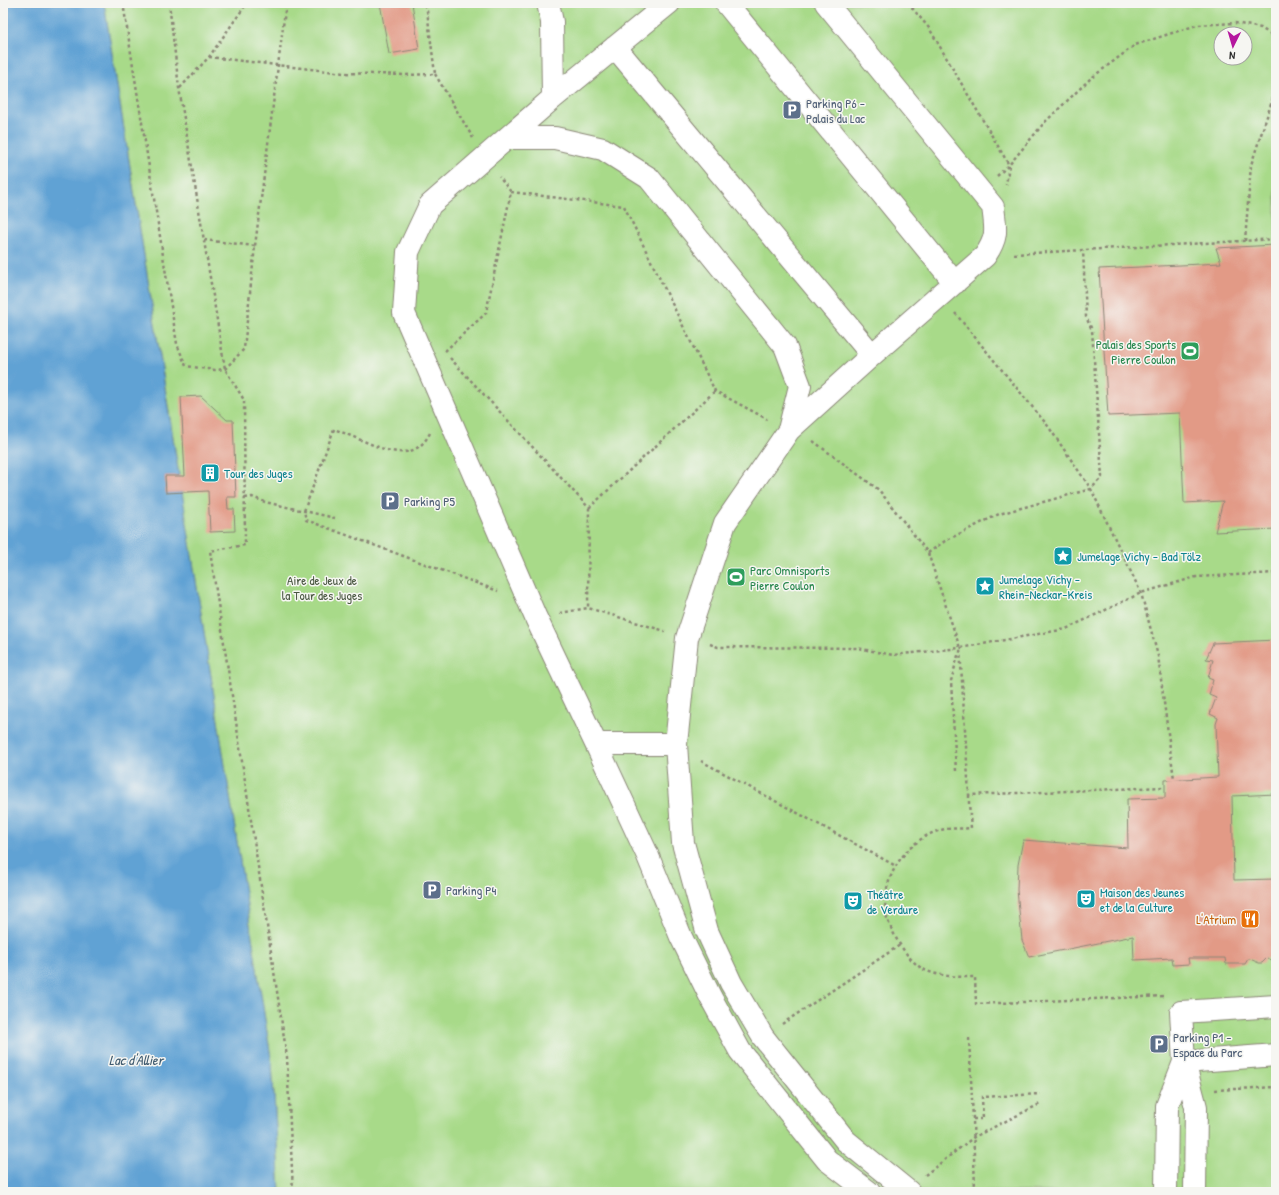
<svg xmlns="http://www.w3.org/2000/svg" width="1279" height="1195" font-family="'Patrick Hand',sans-serif">
<rect width="100%" height="100%" fill="#f6f6f2"/>
<filter id="ink" filterUnits="userSpaceOnUse"><feTurbulence type="fractalNoise" baseFrequency=".025" numOctaves="2"/><feDisplacementMap in="SourceGraphic" scale="8" xChannelSelector="R" yChannelSelector="G"/><feConvolveMatrix kernelMatrix="1 2 1 2 8 2 1 2 1" color-interpolation-filters="sRGB"/></filter>
<filter id="wash" filterUnits="userSpaceOnUse"><feTurbulence type="fractalNoise" baseFrequency=".012" numOctaves="4" result="noise"/><feDisplacementMap in="SourceGraphic" scale="16" xChannelSelector="R" yChannelSelector="G"/><feGaussianBlur stdDeviation="0.9" result="paint"/><feColorMatrix in="noise" values="0 0 0 0 0 0 0 0 0 0 0 0 0 0 0 0 0 1.4 0 .05"/><feComposite in="paint" operator="in"/></filter>
<g filter="url(#wash)">
<rect width="100%" height="100%" fill="#eae1c0"/>
<path fill="#a8da89" stroke="#6a825a" fill-rule="evenodd" d="M104,3H1276V1192H280L272,1064L182,493H166L165,476L179,475ZM1221,34H1245V58H1221Z"/>
<path fill="#60a2d4" stroke="#466680" d="M3,3H104L179,476H165L166,493L182,492L272,1064L280,1192H3Z"/>
<g id="blocks">
<path fill="#e29a86" d="M380,3H412L419,49L389,54Z
M1276,245V529L1215,532L1223,501L1184,503L1180,413L1108,416L1099,269L1221,263L1216,248Z
M201,396L227,420H233L236,497H227L228,509H234L235,531L210,532L208,491L166,493L165,476H185L181,397Z
M1276,640V794L1232,796L1234,880L1276,879V962L1267,958L1262,963H1259L1250,959H1248L1245,964H1226L1225,958H1188L1189,964L1173,965L1172,958L1134,960L1133,936L1029,957L1022,940L1017,890L1018,865L1023,840L1128,848L1127,799L1165,798V780L1218,777L1216,724L1218,718L1210,714L1216,698L1209,695L1213,680L1208,678L1213,660L1206,659L1213,643Z"/>
</g>
</g>
<g filter="url(#ink)">
<use href="#blocks" fill-opacity="0" stroke="#8a8676" stroke-width="1"/>
<g fill="none" stroke-linecap="round" stroke-linejoin="round">
<defs>
<path id="minor" d="M548,3L552,22L553,98
M669,3L553,98L430,205L408,252L404,313L536,618L596,744L647,854L681,937L711,998L740,1051L827,1160L869,1192
M726,3L955,283
M826,3L993,207C996,230 998,237 985,256L872,355L789,430L725,523L687,638L676,744L683,843L707,931L731,983L763,1037L846,1141L909,1192
M615,47L872,355
M508,138H555L603,149L649,178L785,346L800,386L789,430
M596,744H676
M1184,1062L1276,1055
M1166,1192L1167,1106L1184,1062
M1195,1192L1196,1107L1184,1062L1181,1012L1276,1006"/>
</defs>
<use href="#minor" stroke="#8a8676" stroke-width="24"/>
<path stroke="#8a8676" stroke-width="2.5" stroke-dasharray="3 3" stroke-linecap="butt" d="M125,3L124,9L177,344L186,366L215,370L225,369L244,349L255,246L286,3
M169,3L179,88L225,369L244,400L245,545L210,551L287,1057L293,1192
M908,3L929,28L1009,165L1006,185
M209,57L344,73L405,75L435,74L426,3
M435,74L473,138
M180,88L209,57L247,3
M997,176L1009,165L1044,123L1090,79L1135,45L1197,25L1235,23L1261,28L1276,38
M511,192L624,206L715,391L767,419
M204,240L255,246
M1245,241L1251,165L1276,89
M1014,254L1276,239
M955,313L1048,426L1091,489L1141,593L1158,656L1174,779
M445,351L486,313L511,192L499,177
M450,358L589,508L588,608
M430,433C415,462 389,452 366,442C355,438 345,433 334,429L304,511L306,520L498,591
M813,441L879,490L928,553L960,648L969,795L1165,787
M245,498L252,497L265,502L335,518
M589,508L715,391
M928,553L945,541L999,514L1091,489L1102,477L1092,330L1086,317L1083,250
M560,613L588,608L665,631
M710,644L718,647L857,648L893,655L960,648L1066,629L1141,593L1196,577L1276,573
M701,761L896,866
M956,771L951,681L959,652
M969,795V803L971,828C963,829 954,828 946,829C910,835 880,876 886,913C887,921 892,930 896,938C903,950 913,965 927,971C942,977 959,977 975,977L976,1004L1163,996
M782,1024L900,945
M969,1038L973,1119L975,1192
M1215,1090L1276,1087
M973,1119H983L982,1097L1040,1094
M925,1175L974,1137L1040,1104
M931,1189L937,1192"/>
<use href="#minor" stroke="#fff" stroke-width="22"/>
</g>
</g>
<defs>
<symbol id="parking-square" viewBox="-11 -11 22 22"><rect x="-9" y="-9" width="18" height="18" rx="4" fill="#5c6f8a" stroke="#f6f6f2"/><path d="M-3.5-5.5H1a3.5 3.5 0 0 1 0 7H-1V5.5H-3.5ZM-1-3.4V-.6H.8a1.4 1.4 0 0 0 0-2.8Z" fill="#fff"/></symbol>
<symbol id="stadium-square" viewBox="-11 -11 22 22"><rect x="-9" y="-9" width="18" height="18" rx="4" fill="#2e9e5b" stroke="#f6f6f2"/><path d="M0-5a6.5 5 0 1 0 0 10a6.5 5 0 1 0 0-10ZM-3.5-1.8h7v3.6h-7Z" fill="#fff"/></symbol>
<symbol id="building-square" viewBox="-11 -11 22 22"><rect x="-9" y="-9" width="18" height="18" rx="4" fill="#0f9aa8" stroke="#f6f6f2"/><path d="M-4-6H4V6H1V3H-1V6H-4ZM-2.5-4.3h1.7v1.8h-1.7ZM.8-4.3h1.7v1.8H.8ZM-2.5-1h1.7V.8h-1.7ZM.8-1h1.7V.8H.8Z" fill="#fff"/></symbol>
<symbol id="sight-square" viewBox="-11 -11 22 22"><rect x="-9" y="-9" width="18" height="18" rx="4" fill="#0f9aa8" stroke="#f6f6f2"/><path d="M0-6L1.8-2.2L6-1.7L2.9 1.2L3.7 5.4L0 3.3L-3.7 5.4L-2.9 1.2L-6-1.7L-1.8-2.2Z" fill="#fff"/></symbol>
<symbol id="theatre-square" viewBox="-11 -11 22 22"><rect x="-9" y="-9" width="18" height="18" rx="4" fill="#0f9aa8" stroke="#f6f6f2"/><path d="M-5-5.5Q0-4 5-5.5V0Q5 5 0 6Q-5 5-5 0ZM-3.3-2.5H-1v1.5H-3.3ZM1-2.5H3.3v1.5H1ZM-2.8 1Q0 5.5 2.8 1Z" fill="#fff"/></symbol>
<symbol id="restaurant-square" viewBox="-11 -11 22 22"><rect x="-9" y="-9" width="18" height="18" rx="4" fill="#e8710a" stroke="#f6f6f2"/><path d="M-5-6h1v4h1v-4h1v4h1v-4h1v5L-1.5 .5V6h-2V.5L-5-1ZM5-6V6H3V1.5H1.5Q1.5-4 5-6Z" fill="#fff"/></symbol>
</defs>
<g fill-rule="evenodd">
<use href="#parking-square" x="781" y="99" width="22" height="22"/>
<use href="#stadium-square" x="1179" y="340" width="22" height="22"/>
<use href="#building-square" x="199" y="462" width="22" height="22"/>
<use href="#parking-square" x="379" y="490" width="22" height="22"/>
<use href="#sight-square" x="1052" y="545" width="22" height="22"/>
<use href="#stadium-square" x="725" y="566" width="22" height="22"/>
<use href="#sight-square" x="974" y="575" width="22" height="22"/>
<use href="#parking-square" x="421" y="879" width="22" height="22"/>
<use href="#theatre-square" x="1075" y="888" width="22" height="22"/>
<use href="#theatre-square" x="842" y="890" width="22" height="22"/>
<use href="#restaurant-square" x="1239" y="908" width="22" height="22"/>
<use href="#parking-square" x="1148" y="1033" width="22" height="22"/>
</g>
<g text-anchor="middle" dominant-baseline="central" stroke-width="3" stroke-linejoin="round" paint-order="stroke">
<g font-size="13" fill="#4e5e75" stroke="#f6f6f2" text-anchor="start">
<text x="806" y="103">Parking P6 -<tspan x="806" dy="15">Palais du Lac</tspan></text>
<text x="404" y="501">Parking P5</text>
<text x="446" y="890">Parking P4</text>
<text x="1173" y="1037">Parking P1 -<tspan x="1173" dy="15">Espace du Parc</tspan></text>
</g>
<g font-size="13" fill="#27864d" stroke="#f6f6f2" text-anchor="end">
<text x="1176" y="344">Palais des Sports<tspan x="1176" dy="15">Pierre Coulon</tspan></text>
<text x="750" y="570" text-anchor="start">Parc Omnisports<tspan x="750" dy="15">Pierre Coulon</tspan></text>
</g>
<g font-size="13" fill="#0d838f" stroke="#f6f6f2" text-anchor="start">
<text x="224" y="473">Tour des Juges</text>
<text x="1077" y="556">Jumelage Vichy - Bad Tölz</text>
<text x="999" y="579">Jumelage Vichy -<tspan x="999" dy="15">Rhein-Neckar-Kreis</tspan></text>
<text x="1100" y="892">Maison des Jeunes<tspan x="1100" dy="15">et de la Culture</tspan></text>
<text x="867" y="894">Théâtre<tspan x="867" dy="15">de Verdure</tspan></text>
</g>
<g font-size="13" fill="#4a5742" stroke="#f6f6f2">
<text x="322" y="580">Aire de Jeux de<tspan x="322" dy="15">la Tour des Juges</tspan></text>
</g>
<g font-size="13" fill="#c56008" stroke="#f6f6f2" text-anchor="end">
<text x="1236" y="919">L'Atrium</text>
</g>
<g font-size="14" font-style="italic" fill="#405b6f" stroke="#f6f6f2">
<text x="136" y="1059">Lac d'Allier</text>
</g>
</g>
<rect width="1279" height="1195" fill="none" stroke="#f6f6f2" stroke-width="16"/>
<g transform="translate(1233 46) rotate(185)"><circle r="19" fill="#f6f6f2" stroke="#a5a5a2"/>
<path d="M0-3L7 15L0 10L-7 15Z" fill="#b5179e"/>
<text y="-6" font-size="11" font-weight="bold" text-anchor="middle" fill="#2b2b2b">N</text>
</g>
</svg>
